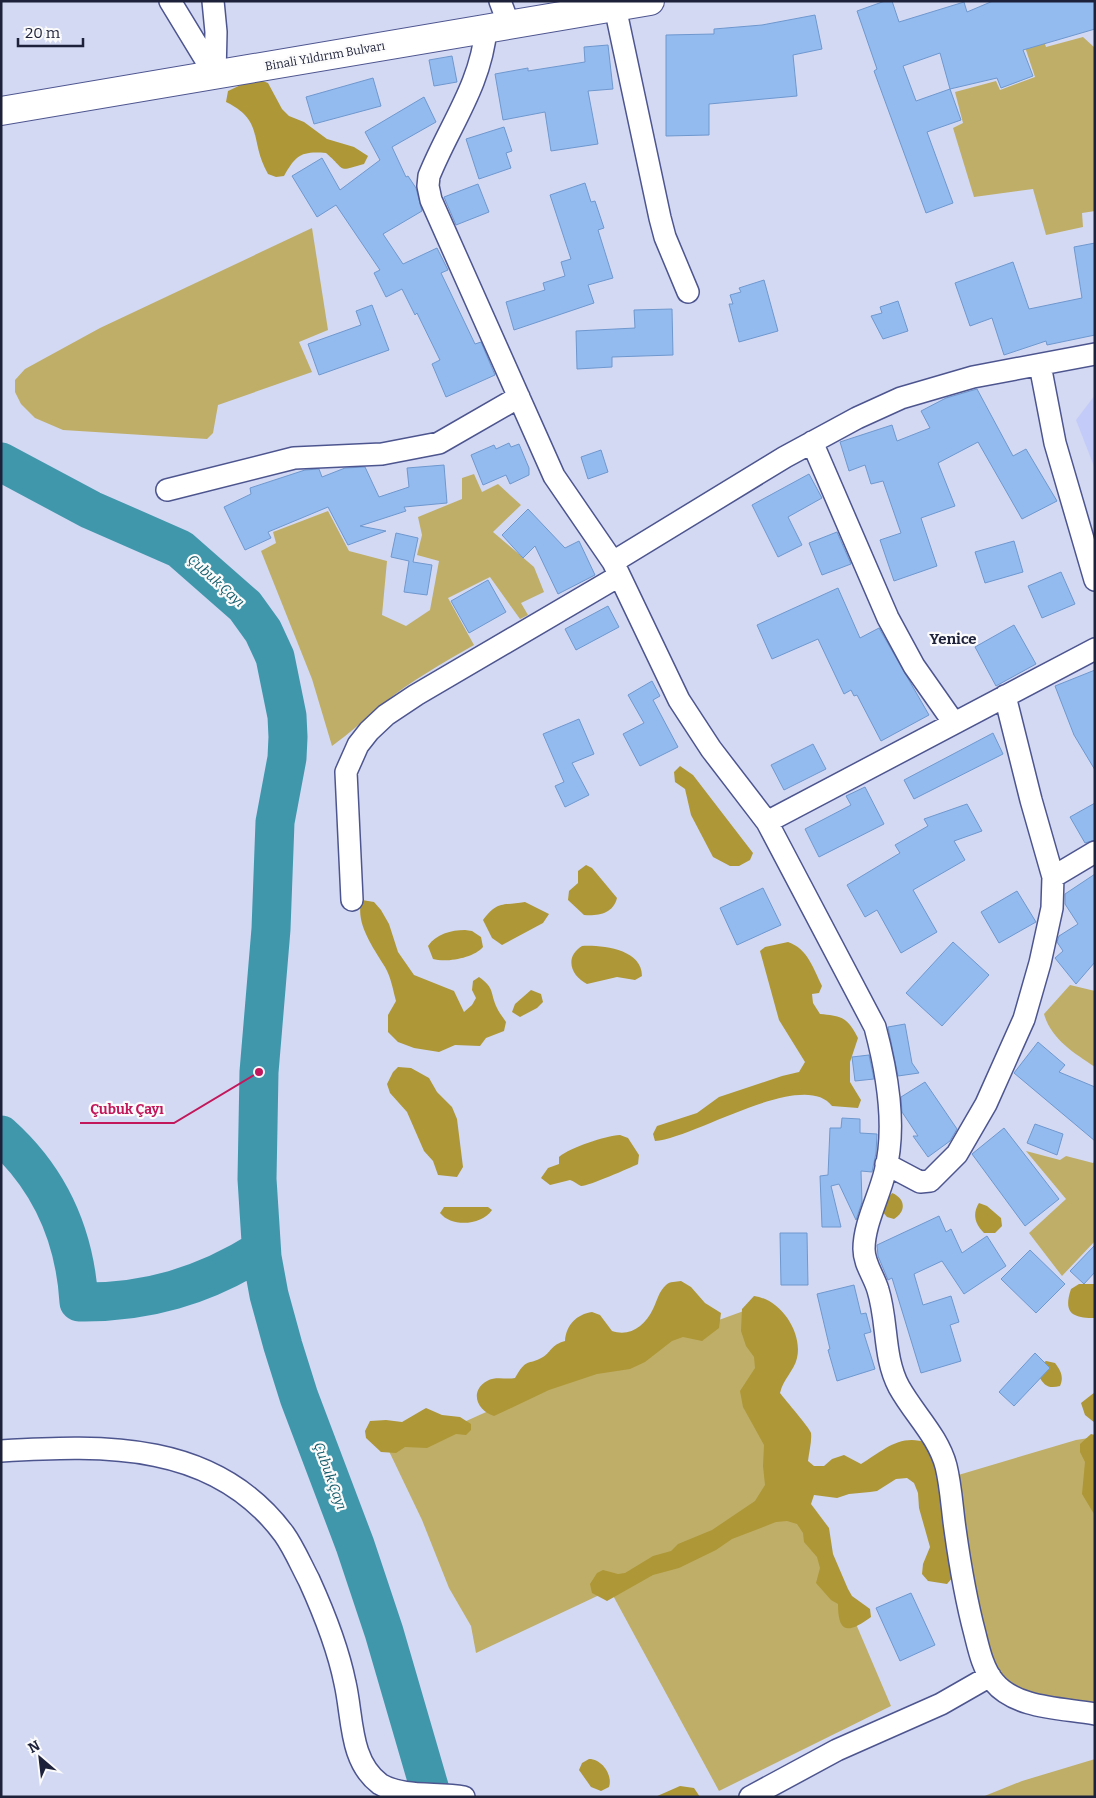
<svg xmlns="http://www.w3.org/2000/svg" width="1096" height="1798" font-family="Bitter,serif">
<rect width="100%" height="100%" fill="#d3d9f3"/>
<path fill="#c3ccf8" d="M1095,395V469L1076,420Z"/>
<path fill="#bfae68" d="M1042,35L1046,47L1083,37L1095,48V211L1082,213L1083,227L1046,235L1033,189L974,197L953,128L963,123L955,92L996,81L1000,90L1035,77L1023,41Z
M312,228L328,330L299,342L312,372L218,405L213,433L207,439L63,430L35,418L21,404L15,392V380L25,369L100,328Z
M474,474L482,492L498,484L521,505L493,532L534,567L544,592L521,603L528,615L520,619L490,577L448,598L474,645C443,663 410,681 383,704C366,718 350,733 332,746L312,679L261,551L276,543L273,532L328,511L349,551L387,561L382,615L406,626L430,610L439,561L417,555L422,535L418,517L462,499V478Z
M1070,985L1095,991V1067C1074,1053 1051,1039 1044,1014Z
M1026,1151L1060,1160L1066,1156L1093,1163L1095,1159V1241L1062,1276L1029,1233L1066,1199Z
M752,1308L801,1495L891,1706L719,1791L610,1590L476,1653L471,1626L449,1588L422,1520L387,1447L464,1422L572,1373Z
M1095,1437V1706C1063,1700 1031,1699 1004,1679C976,1660 961,1514 955,1476L1076,1440Z
M1095,1759V1797H982L1022,1781Z"/>
<path fill="#ae9737" d="M260,80L268,83L282,109L289,116L304,122L327,139L354,147L368,156L364,164C336,172 347,171 326,153C301,151 296,155 284,176L276,177L268,174C249,141 265,121 226,102L228,91L245,83Z
M680,766L693,775L753,853L750,860L739,866H730L713,857L691,815L685,789L675,782L674,772Z
M586,865L592,868L617,898C613,914 598,916 584,915L568,900L569,891L578,883V871Z
M362,900L374,902L381,910L389,924L398,952L414,975L454,991L464,1012L472,1005L476,998L472,990L473,981L479,977C495,988 490,993 497,1008C499,1013 503,1017 506,1022L504,1031L486,1038L480,1046L455,1045L439,1052L414,1048L398,1042L388,1032V1015L396,1001C393,990 391,977 385,967C374,949 354,922 362,900Z
M525,902L549,914L543,923L502,945L492,938L483,920C498,900 503,906 525,902Z
M465,930L472,931L481,937L483,947C474,958 446,963 433,959L428,946C436,934 451,930 465,930Z
M788,942C808,949 813,968 822,986L819,993L812,994L813,1003L820,1014C842,1016 847,1017 858,1038L850,1062V1082L861,1100L858,1108L832,1106C803,1068 695,1138 655,1141L653,1134L657,1126L697,1113L719,1097L782,1076L799,1072L805,1062L779,1020L760,951L765,947Z
M582,946C602,945 642,949 642,976L635,980L617,977L587,984C571,976 564,957 582,946Z
M531,990L541,994L543,1002L537,1008L520,1017L512,1012L515,1004Z
M398,1067L411,1068L429,1078L437,1092L452,1107L457,1119L463,1167L457,1177L438,1175L433,1161L424,1151L407,1112L390,1093L387,1084L393,1072Z
M620,1135L628,1138L639,1155L638,1164C630,1168 586,1187 581,1186C578,1185 574,1181 570,1180L550,1185L541,1178L548,1168L559,1164V1157C571,1147 605,1136 620,1135Z
M892,1193C905,1198 907,1211 894,1219L887,1217L882,1211L883,1204Z
M979,1203L987,1206L1001,1218L1002,1226L995,1233H984C975,1224 972,1214 979,1203Z
M444,1207H488L492,1210C482,1225 452,1228 440,1213Z
M681,1281L691,1287L705,1303L721,1313L719,1328L702,1341L683,1337L672,1341L645,1362L630,1369L597,1374L549,1390L494,1416C477,1411 469,1391 487,1381C496,1376 506,1380 515,1378C527,1357 527,1366 543,1357C552,1351 551,1345 565,1341C566,1325 577,1314 592,1312L600,1315L612,1331C630,1337 645,1326 653,1309C657,1301 659,1291 666,1285C670,1281 676,1282 681,1281Z
M1079,1284H1095V1318C1072,1318 1063,1313 1071,1289Z
M754,1296C780,1299 803,1332 797,1358C794,1371 783,1379 780,1393C785,1400 810,1428 811,1433C812,1441 809,1452 808,1461L814,1466H824L832,1459L844,1455L861,1464C883,1451 900,1433 927,1443L938,1467L953,1577L947,1584L928,1581L922,1574L923,1564L930,1547L919,1508L918,1493L914,1483L907,1478L896,1479L877,1491L870,1492L849,1494L837,1498L814,1495L811,1504L829,1528L833,1554L848,1589L852,1596L870,1609L871,1617C849,1633 838,1635 838,1604L831,1600L816,1583L820,1568L817,1557L804,1542L803,1533L797,1524L787,1521L776,1522L732,1539L716,1550L679,1568L653,1575L607,1601L592,1593L590,1584L597,1573L603,1570L618,1574L625,1573L653,1556L671,1551L678,1544L712,1530L755,1501L765,1485L763,1466L764,1445L743,1407L740,1391L755,1368L754,1357L746,1346L741,1331L742,1309Z
M1046,1361L1055,1363C1061,1371 1064,1377 1060,1386C1049,1389 1044,1386 1039,1376L1041,1364Z
M1095,1392V1423L1085,1415L1081,1403Z
M426,1408L442,1415L460,1417L471,1424V1430L466,1435L456,1434L427,1448L405,1447L396,1453L381,1452L366,1438L365,1431L370,1421L386,1420L402,1422Z
M1091,1434L1095,1435V1528L1094,1514L1082,1494L1085,1462L1080,1452V1444Z
M589,1759C602,1759 613,1775 609,1787L601,1791L591,1787L579,1770L582,1763Z
M680,1786L694,1788L700,1797H655Z"/>
<g fill="none" stroke-linecap="round" stroke-linejoin="round">
<path stroke="#4097ac" stroke-width="39" d="M1,462L91,510L180,549L245,606L263,631L275,657L287,716L288,737L287,758L275,822L271,929L259,1072L257,1179L262,1257L269,1295L283,1346L299,1397L355,1545L384,1632L432,1797
M1,1135C51,1180 75,1236 79,1302C146,1303 204,1286 261,1250"/>
</g>
<path fill="#93bbf0" stroke="#6f98cf" fill-rule="evenodd" d="M885,1H892L899,22L964,2L967,12L993,1H1095V29L1023,50L1033,76L1001,88L997,78L950,89L961,120L927,132L953,203L926,213L874,71L877,69L857,11ZM940,53L950,89L916,101L903,66Z
M815,15L822,49L793,55L797,96L709,104V135L666,136V35L714,34V29L762,25Z
M608,45L613,89L588,91L598,144L551,151L545,112L503,120L495,74L528,68V71L585,62L584,47Z
M452,56L457,82L434,86L429,60Z
M373,78L381,106L314,124L306,97Z
M424,97L436,122L392,147L406,177L408,176L416,188L422,211L383,234L403,264L437,248L448,270L441,273L475,344L481,342L495,375L446,397L432,364L440,360L417,313L415,315L402,289L386,297L374,273L380,270L336,205L317,217L292,176L322,158L340,190L380,160L365,132Z
M504,127L512,151L506,153L511,168L479,179L466,139Z
M585,183L591,202L595,201L604,228L598,230L613,278L588,285L594,303L514,330L506,302L545,290L543,283L565,276L561,262L571,259L550,195Z
M478,184L489,212L456,225L444,197Z
M1095,243V335L1047,345L1046,341L1004,355L992,318L970,326L955,283L1013,262L1029,309L1082,298L1074,247Z
M764,280L778,331L739,342L729,304H733L730,295L741,292L739,288Z
M898,301L908,331L883,339L871,316L882,313L880,307Z
M372,305L389,350L319,375L308,344L361,325L356,311Z
M672,309L673,355L612,357V367L577,369L576,331L635,328L634,310Z
M977,389L1013,456L1026,449L1057,501L1022,519L978,442L938,463L955,506L921,518L937,566L894,581L880,540L901,533L883,481L871,484L865,465L849,471L840,442L892,425L897,441L930,428L921,411L946,398Z
M509,443L511,447L519,444L529,468V475L510,484L506,475L483,485L471,455L494,445L496,449Z
M601,450L608,472L588,479L581,457Z
M444,465L447,503L404,507L406,511L360,526L386,531L348,545L328,507L268,532L271,538L245,550L224,507L251,494L250,488L305,470L319,469L322,477L345,468L365,467L379,497L409,487L407,468Z
M809,474L822,498L788,517L802,545L778,557L752,505Z
M528,509L565,548L579,541L595,575L558,594L535,546L523,558L502,535Z
M837,532L851,564L822,575L809,543Z
M396,533L418,538L413,562L432,565L427,595L404,592L409,561L391,557Z
M1014,541L1023,572L985,583L975,552Z
M1061,572L1075,604L1042,618L1028,586Z
M488,580L506,612L469,633L451,601Z
M838,588L860,638L879,628L929,715L881,741L857,695L854,696L851,690L844,694L818,639L772,659L757,625Z
M608,606L619,627L576,650L565,629Z
M1014,625L1036,664L996,686L975,647Z
M1095,670V770L1074,735L1055,686Z
M652,681L660,696L653,700L678,747L640,766L623,734L644,723L628,695Z
M579,719L594,754L572,763L589,795L565,807L555,786L564,782L543,734Z
M993,733L1003,754L914,799L904,780Z
M813,744L826,769L784,790L771,765Z
M865,787L884,824L819,857L805,829L851,805L846,796Z
M1095,803V840L1085,843L1070,817Z
M967,804L982,831L954,841L965,860L913,890L937,932L901,953L877,910L865,917L847,885L900,853L895,845L928,826L924,819Z
M1095,874V962L1076,984L1055,958L1063,951L1057,942L1059,936L1078,924L1065,904V894Z
M763,888L781,925L737,945L720,908Z
M1017,891L1036,922L999,943L981,912Z
M953,942L989,975L942,1026L906,993Z
M905,1024L912,1063L919,1073L898,1076L888,1027Z
M1038,1042L1065,1065L1059,1072L1095,1087V1141L1014,1073Z
M869,1055L874,1079L855,1081L852,1057Z
M925,1082L957,1129L950,1141L928,1157L913,1136H918L902,1112L901,1097Z
M842,1118L860,1119V1133L877,1134L876,1153L872,1172L861,1171L862,1202L856,1220L839,1184L831,1186L841,1227H822L820,1176L828,1175L830,1128H841Z
M1035,1124L1063,1134L1057,1155L1027,1143Z
M1004,1128L1059,1199L1025,1226L972,1154Z
M939,1216L946,1232L951,1229L962,1253L987,1236L1006,1266L964,1294L942,1261L914,1274L923,1305L951,1296L959,1322L950,1325L961,1361L921,1373L892,1278L888,1280L878,1256L877,1245Z
M780,1233H807L808,1285H781Z
M1095,1245V1272L1084,1284L1070,1271Z
M1030,1250L1065,1284L1036,1313L1001,1279Z
M854,1285L861,1314L866,1313L871,1332L864,1334L875,1369L837,1381L828,1350L830,1349L817,1294Z
M1035,1353L1050,1368L1014,1406L999,1392Z
M911,1593L935,1645L900,1661L876,1608Z"/>
<g fill="none" stroke-linecap="round" stroke-linejoin="round">
<defs>
<path id="minor" d="M170,1L215,75
M213,1L216,32L215,75
M500,1L509,25
M615,7L660,218L665,237L688,292
M486,29C481,85 449,126 429,176L428,186L431,200L554,476L613,562L679,700L711,749L767,822L875,1027C887,1072 897,1126 885,1172C879,1197 864,1224 864,1249C864,1264 874,1276 878,1290C888,1322 883,1357 899,1387C914,1414 938,1436 946,1466C951,1486 952,1508 955,1529C960,1565 966,1600 975,1634C979,1650 983,1669 994,1682C1016,1709 1063,1708 1095,1714
M1040,365L1055,443L1095,580
M812,442L888,618L914,666L954,723
M167,490L294,458L382,454L439,443L519,397
M613,562L785,457L857,418L901,398L973,377L1095,354
M767,822L1095,649
M1053,877L1095,852
M352,900L346,772L358,745L369,731L386,715L416,695L619,576
M886,1164L920,1182L930,1181L957,1154L986,1104L1024,1019L1040,963L1052,908L1053,877L1031,800L1005,696
M1,1451C105,1445 215,1441 284,1534C294,1548 301,1565 309,1580C324,1613 338,1648 345,1683C353,1717 349,1761 380,1784C404,1798 436,1792 464,1797
M750,1797L837,1750L941,1704L990,1676"/>
<path id="major" d="M1,111L650,1"/>
</defs>
<use href="#minor" stroke="#4d558f" stroke-width="24"/>
<use href="#major" stroke="#4d558f" stroke-width="30"/>
<use href="#minor" stroke="#fff" stroke-width="21"/>
<use href="#major" stroke="#fff" stroke-width="28"/>
</g>
<g text-anchor="middle" dominant-baseline="central" stroke-width="4.5" stroke-linejoin="round" paint-order="stroke">
<g font-size="12" fill="#1d2139" stroke="#fbfbfb">
<text transform="translate(325 56) rotate(-10)">Binali Yıldırım Bulvarı</text>
</g>
<g font-size="14" font-style="italic" fill="#135b6a" stroke="#fbfbfb">
<text transform="translate(216 581) rotate(42)">Çubuk Çayı</text>
<text transform="translate(330 1476) rotate(70)">Çubuk Çayı</text>
</g>
<g font-size="15" font-weight="bold" fill="#1d2139" stroke="#fbfbfb">
<text x="953" y="639">Yenice</text>
</g>
</g>
<path fill="none" stroke="#c2185b" stroke-width="2" d="M259 1072L174 1123H80"/>
<circle fill="#c2185b" stroke="#fbfbfb" stroke-width="2" cx="259" cy="1072" r="5"/>
<g font-size="14" text-anchor="middle" font-weight="bold" fill="#c2185b" stroke="#fbfbfb" stroke-width="4.5" stroke-linejoin="round" paint-order="stroke">
<text x="127" y="1114">Çubuk Çayı</text>
</g>
<rect width="1096" height="1798" fill="none" stroke="#1d2139" stroke-width="5"/>
<g transform="translate(40 1758) rotate(332)" stroke="#fbfbfb" stroke-width="4" paint-order="stroke">
<path d="M0-4L9 19L0 12L-9 19Z" fill="#1d2139"/>
<text y="-8" font-size="14" font-weight="bold" text-anchor="middle" fill="#1d2139">N</text>
</g>
<path d="M18 38v8h65v-8" fill="none" stroke="#1d2139" stroke-width="2.5"/>
<text x="25" y="38" font-size="15" fill="#1d2139" stroke="#fbfbfb" stroke-width="4" paint-order="stroke">20 m</text>
</svg>
